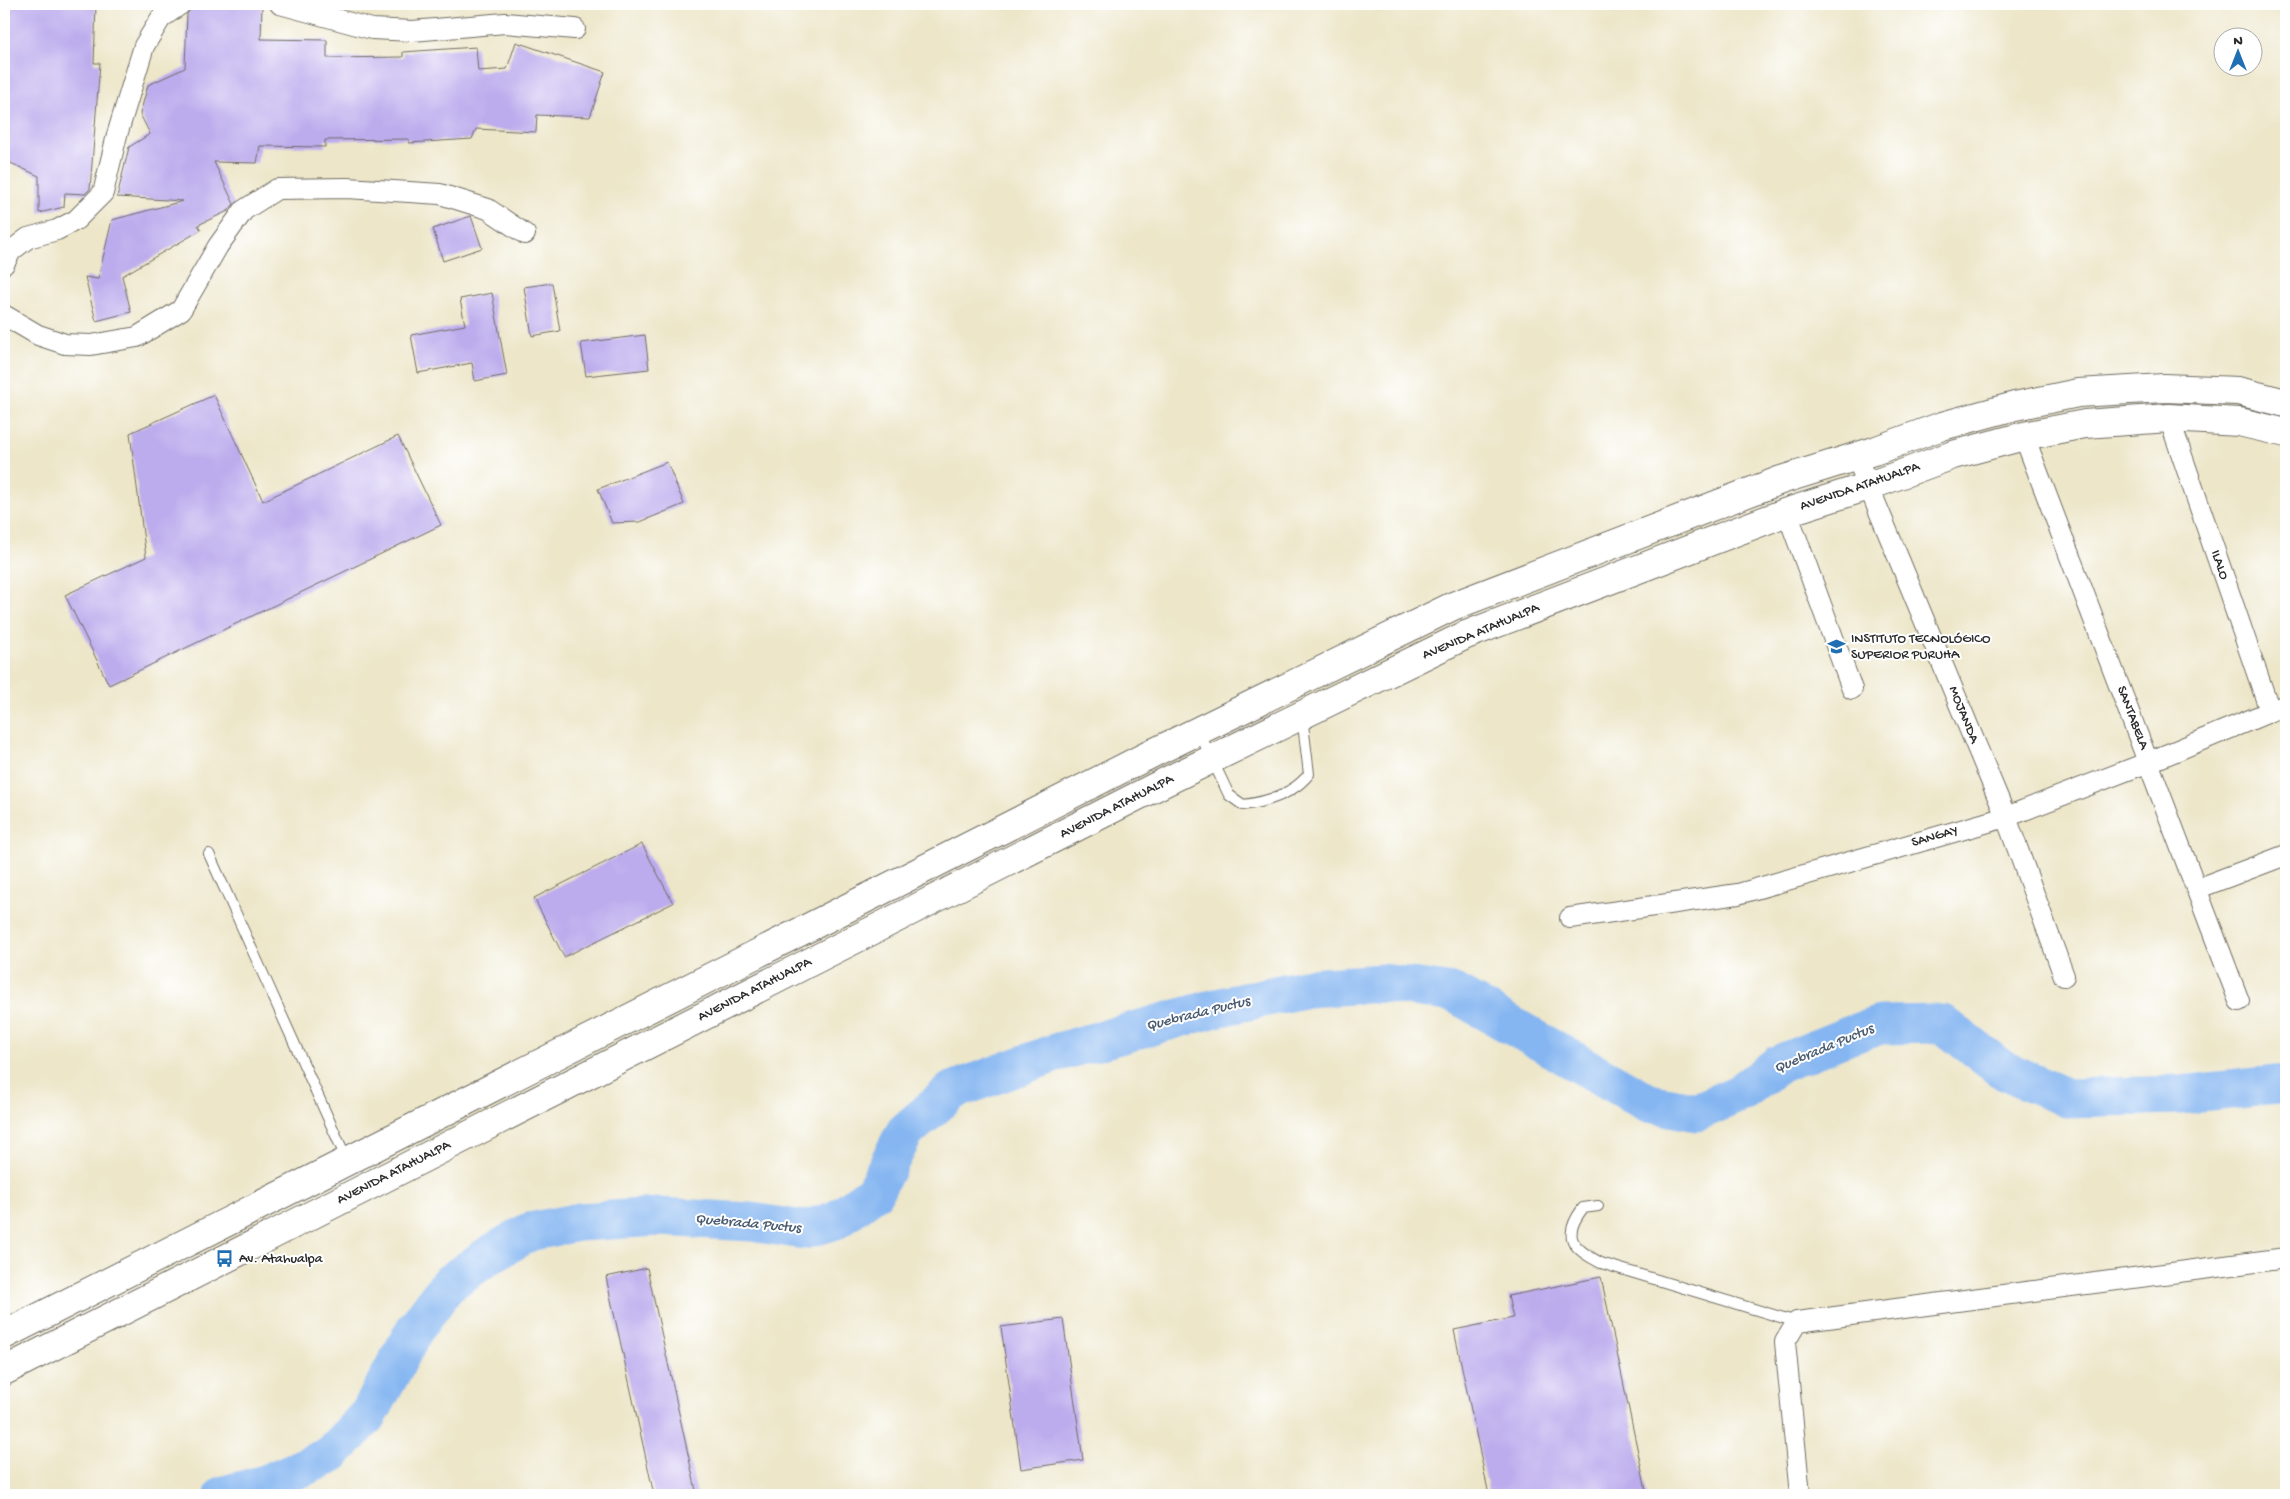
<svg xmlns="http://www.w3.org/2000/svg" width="2290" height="1499" font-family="'Gochi Hand',sans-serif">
<rect width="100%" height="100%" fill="#fff"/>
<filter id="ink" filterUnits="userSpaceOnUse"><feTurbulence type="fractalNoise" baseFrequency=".02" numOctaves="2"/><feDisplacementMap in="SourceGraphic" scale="10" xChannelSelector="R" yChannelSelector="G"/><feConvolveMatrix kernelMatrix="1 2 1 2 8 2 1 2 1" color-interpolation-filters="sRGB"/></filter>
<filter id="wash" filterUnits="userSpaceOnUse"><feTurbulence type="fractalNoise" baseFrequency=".0096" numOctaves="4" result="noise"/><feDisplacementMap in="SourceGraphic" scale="20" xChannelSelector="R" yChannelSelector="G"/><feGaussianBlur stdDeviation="1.12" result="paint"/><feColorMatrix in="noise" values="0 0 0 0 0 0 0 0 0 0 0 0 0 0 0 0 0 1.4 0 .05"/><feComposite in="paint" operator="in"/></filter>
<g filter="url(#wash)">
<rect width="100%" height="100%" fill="#ede6c9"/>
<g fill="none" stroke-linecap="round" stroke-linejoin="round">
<path stroke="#85b6f1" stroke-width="39" d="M224,1495L265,1484L329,1456L369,1414L415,1329L448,1284L491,1254L529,1232L579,1222L658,1217L751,1222L804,1230L836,1220L874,1192L905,1132L952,1091L1058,1052L1216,1008L1308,988L1383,983L1454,993L1649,1103L1697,1112L1740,1093L1779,1064L1845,1037L1880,1025L1943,1024L2000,1068L2066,1098L2181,1095L2286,1084"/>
</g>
<g id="blocks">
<path fill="#bcabed" d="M4,4H96L94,63H100L90,189L85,194L65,193L64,207L39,213V176L4,160Z
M193,4L262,5L261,39L327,40V58L403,57V52L476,47L478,71L507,69L516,42L605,72L590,117L537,115L536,132L476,129L472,139L409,143V139L325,140V147L260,146L257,163L214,162L234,204L228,211L198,225L201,230L122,276L131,312L96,321L85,277L98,279L112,220L183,201L117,197L129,147L150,134L140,114L148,85L185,68L187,14Z
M471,216L482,248L443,261L433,229Z
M552,283L560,331L532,336L524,287Z
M492,293L507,375L475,381L472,363L418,373L411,335L465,325L460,299Z
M645,335L649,369L586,376L581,343Z
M214,395L263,501L398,436L441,525L109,685L65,595L146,557L130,433Z
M667,462L684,504L640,522L612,523L598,489Z
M642,844L673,903L564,957L534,898Z
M647,1268L697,1495H654L606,1277Z
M1601,1277L1647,1495H1489L1454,1330L1513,1318L1508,1296Z
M1063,1319L1083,1460L1021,1469L1001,1327Z"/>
</g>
</g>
<g filter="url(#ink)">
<use href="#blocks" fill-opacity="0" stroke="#6f6c62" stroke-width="1"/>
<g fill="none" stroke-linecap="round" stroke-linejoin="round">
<defs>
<path id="lane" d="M1199,732L1229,795L1243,805C1267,802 1293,794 1309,774L1302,716
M209,854L347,1160
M1598,1206L1583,1208C1561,1237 1572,1248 1601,1263L1797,1322"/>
<path id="street" d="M280,4L372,29L412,31L505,23L575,29
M4,264L11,251L28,238L57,230L76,220L103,193L117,135L144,46L161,18L181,4
M4,315L38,335L65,344L91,345L137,337L181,310L218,246L244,210L277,189L347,188L440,194L488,209L525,234
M2169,418L2270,711
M2024,436L2239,1001
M1856,456L2006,817L2064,976
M1787,512L1852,689
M2196,889L2286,855
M1570,918L1738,894L2006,817L2149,762L2286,705
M1800,1495L1785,1342L1797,1322L2286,1258"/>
<path id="secondary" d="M4,1335L1153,753L1453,606L1781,480L1874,451L1942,426L2015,406L2078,393L2164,388L2238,391L2286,403
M4,1371L1167,781L1466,635L1787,512L1869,486L1953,455L2024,436L2085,424L2169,418L2239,422L2286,433"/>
</defs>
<use href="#lane" stroke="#6f6c62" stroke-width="12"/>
<use href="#street" stroke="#6f6c62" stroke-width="22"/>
<use href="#secondary" stroke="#6f6c62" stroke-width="30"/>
<use href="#lane" stroke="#fff" stroke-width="10"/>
<use href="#street" stroke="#fff" stroke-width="20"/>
<use href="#secondary" stroke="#fff" stroke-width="28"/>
</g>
</g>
<defs>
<symbol id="university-bare" viewBox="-9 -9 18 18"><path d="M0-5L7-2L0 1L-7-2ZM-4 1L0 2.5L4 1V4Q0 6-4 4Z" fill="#1f6fb2" stroke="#fff" stroke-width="2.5" paint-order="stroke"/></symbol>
<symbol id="bus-bare" viewBox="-9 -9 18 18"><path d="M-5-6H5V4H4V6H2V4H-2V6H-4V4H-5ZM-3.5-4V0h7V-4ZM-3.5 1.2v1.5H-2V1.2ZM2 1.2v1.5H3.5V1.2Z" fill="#1f6fb2" stroke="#fff" stroke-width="2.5" paint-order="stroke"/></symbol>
</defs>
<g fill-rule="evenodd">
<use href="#university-bare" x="1824" y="634" width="25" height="25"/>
<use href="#bus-bare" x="212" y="1246" width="25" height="25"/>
</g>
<g text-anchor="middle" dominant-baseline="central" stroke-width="4" stroke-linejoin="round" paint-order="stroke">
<g font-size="14" fill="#2b2b2b" stroke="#fff">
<text transform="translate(1860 487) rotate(-19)">AVENIDA ATAHUALPA</text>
<text transform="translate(2219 565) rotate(71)">ILALO</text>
<text transform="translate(1481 632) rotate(-23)">AVENIDA ATAHUALPA</text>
<text transform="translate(1963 715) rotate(68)">MOJANDA</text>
<text transform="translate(2132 718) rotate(69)">SANTABELA</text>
<text transform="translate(1117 807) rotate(-27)">AVENIDA ATAHUALPA</text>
<text transform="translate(1935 837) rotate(-16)">SANGAY</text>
<text transform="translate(755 990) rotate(-27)">AVENIDA ATAHUALPA</text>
<text transform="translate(394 1173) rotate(-27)">AVENIDA ATAHUALPA</text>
</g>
<g font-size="14" fill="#2b2b2b" stroke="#fff" text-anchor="start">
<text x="1851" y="639">INSTITUTO TECNOLÓGICO<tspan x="1851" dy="16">SUPERIOR PURUHA</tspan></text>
<text x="239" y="1259">Av. Atahualpa</text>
</g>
<g font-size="15" font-style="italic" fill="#4a5c70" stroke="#fff">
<text transform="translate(1198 1014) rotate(-14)">Quebrada Puctus</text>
<text transform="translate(1824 1049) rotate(-23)">Quebrada Puctus</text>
<text transform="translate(748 1224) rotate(5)">Quebrada Puctus</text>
</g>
</g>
<rect width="2290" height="1499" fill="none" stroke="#fff" stroke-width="20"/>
<g transform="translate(2238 52)"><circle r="24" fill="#ffffff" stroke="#aaaaaa"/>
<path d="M0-4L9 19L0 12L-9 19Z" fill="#1f6fb2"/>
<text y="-8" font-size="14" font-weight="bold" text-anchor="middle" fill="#2b2b2b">N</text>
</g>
</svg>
